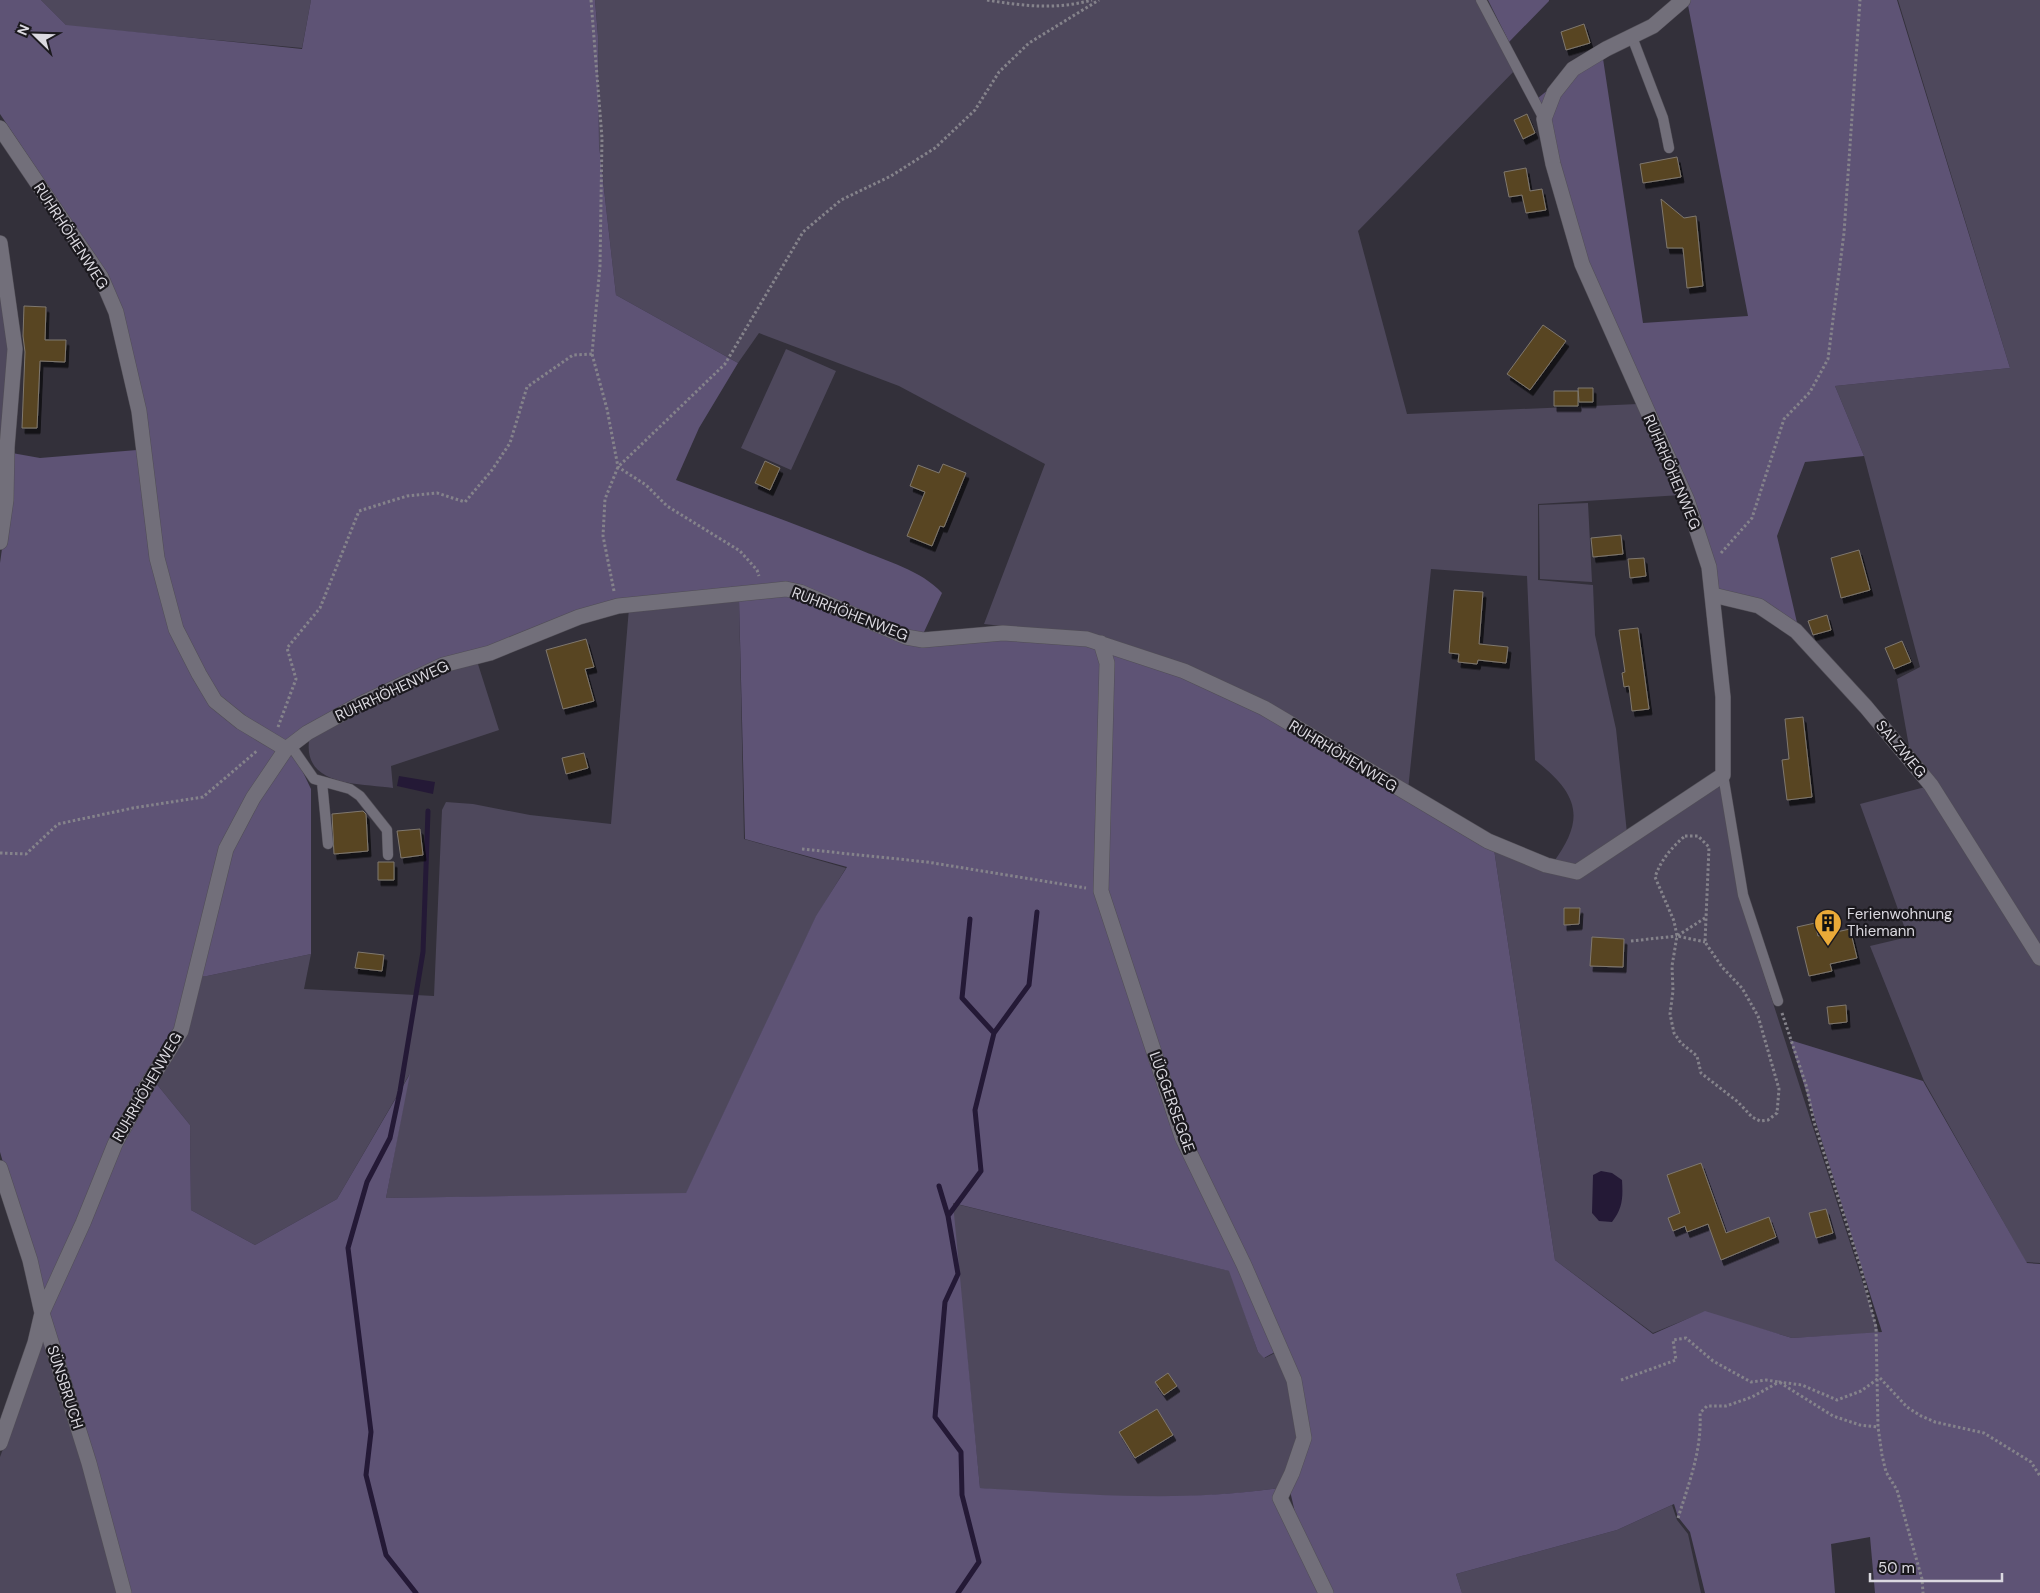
<svg xmlns="http://www.w3.org/2000/svg" width="2040" height="1593" font-family="'DM Sans',sans-serif">
<defs>
<filter id="shadow"><feDropShadow dx="3" dy="5.5" stdDeviation="0" flood-color="#0009"/></filter>
</defs>
<rect width="100%" height="100%" fill="#33303a"/>
<path fill="#4e485c" d="M41,0H311L302,48L67,26Z
M595,0H1486L1519,66L1358,231L1407,414L1638,404L1681,495L1538,504V580L1593,585L1595,635L1616,729L1627,833L1579,869L1552,864C1587,818 1578,794 1535,760L1527,576L1431,569L1408,790L1102,637L984,624L1045,464L899,386L759,333L738,363L616,295L599,145L598,35Z
M1898,0H2040V953L1910,752L1897,679L1920,667L1864,456L1835,386L2010,368Z
M0,281L9,350L4,441L0,440Z
M786,349L836,371L791,470L741,448Z
M1588,503L1592,582L1540,579L1539,505Z
M739,599L744,839L846,868L816,917L686,1194L386,1198L409,1075L337,1199L255,1245L191,1210L190,1125L155,1082L198,976H207L311,954L304,989L434,996L442,810L446,802L473,804L530,815L611,824L629,608Z
M477,661L499,730L391,766L393,788C358,783 299,787 310,735L447,669Z
M1722,785L1739,897L1879,1333L1792,1338L1704,1312L1653,1333L1555,1260L1494,849L1582,874Z
M1929,786L2040,965V1263L2026,1262L1924,1081L1870,946L1908,937L1860,804Z
M952,1203L1230,1271L1258,1352L1265,1358L1281,1350L1301,1440L1279,1488C1184,1502 1075,1498 980,1488Z
M43,1327L122,1593H0V1457L16,1414Z
M1672,1505L1677,1520L1688,1534L1701,1593H1462L1456,1574L1617,1530Z"/>
<path fill="#5e5375" d="M0,0H41L66,25L302,49L311,0H595L598,36L599,145L616,295L738,363L699,428L676,480C737,503 798,525 858,549C886,561 921,570 942,593L924,632L910,633L799,588L579,615L305,732L224,848L176,1030L155,1082L190,1125L191,1210L255,1245L337,1199L410,1074L386,1198L686,1193L816,916L847,867L745,839L739,599L791,593L909,641L972,636L1092,644L1181,674L1263,711L1494,849L1555,1260L1653,1334L1705,1311L1792,1338L1882,1332L1790,1040L1923,1081L2027,1263L2040,1264V1593H1875L1870,1537L1831,1544L1835,1593H1705L1690,1532L1678,1517L1674,1504L1617,1530L1456,1574L1462,1593H1327L1301,1538L1290,1491L1309,1436L1280,1349L1264,1358L1258,1352L1229,1271L953,1203L980,1488C1081,1494 1179,1503 1279,1488L1323,1593H127L0,1152V563L9,499L12,453L40,458L137,450L124,354L106,272L0,114Z
M1488,0H1549V1L1509,42Z
M1687,0H1897L2010,368L1835,386L1864,456L1805,462L1777,536L1798,627L1715,592L1690,498L1585,263L1538,98L1583,62L1602,52L1643,323L1748,316Z
M291,747L311,789V954L207,976H198L229,849Z"/>
<path fill="#241936" d="M399,776L435,782L433,794L397,786Z
M1601,1171L1612,1173L1622,1180C1623,1197 1623,1208 1612,1222L1599,1221L1592,1213L1593,1175Z"/>
<g fill="none" stroke-linecap="round" stroke-linejoin="round">
<path stroke="#241936" stroke-width="5" d="M970,919L962,998L994,1033
M939,1186L948,1216
M416,1593L386,1555L366,1475L371,1432L348,1248L367,1182L390,1138L400,1091L423,952L428,811
M958,1593L979,1562L962,1495L961,1452L935,1417L945,1302L958,1274L948,1216L981,1171L975,1110L994,1033L1029,985L1037,912"/>
</g>
<path fill="#584423" stroke="#7f786e" filter="url(#shadow)" d="M1584,24L1590,43L1566,50L1561,32Z
M1527,114L1535,133L1523,139L1514,120Z
M1677,157L1681,177L1643,183L1640,164Z
M1526,168L1530,191L1542,189L1546,210L1526,213L1522,195L1509,197L1504,172Z
M1661,199L1684,218L1696,216L1703,286L1687,288L1683,248H1667Z
M24,306L46,307L45,340H66L65,362L40,361L37,428H22L25,352L23,336Z
M1543,325L1566,341L1530,390L1507,374Z
M1578,388H1593V402H1579Z
M1554,391H1578V406H1554Z
M765,461L780,468L770,490L755,483Z
M943,464L966,473L944,527L940,526L932,546L907,536L925,492L910,486L918,465L939,473Z
M1621,535L1623,554L1593,557L1591,538Z
M1859,550L1870,590L1841,598L1831,558Z
M1644,558L1646,576L1630,578L1628,559Z
M1454,590L1483,592L1479,644L1508,647L1506,663L1478,660L1477,664L1458,662L1459,654L1449,653Z
M1827,615L1831,630L1813,635L1808,621Z
M1638,628L1649,709L1632,711L1629,686L1624,687L1622,673L1625,672L1619,630Z
M586,639L594,667L585,669L594,701L563,709L546,650Z
M1902,641L1911,662L1894,669L1885,648Z
M1803,717L1812,797L1787,800L1782,760L1789,759L1785,719Z
M584,753L588,768L566,774L562,758Z
M363,811L366,814L368,851L334,854L332,814Z
M420,829L423,855L401,858L397,831Z
M378,862H394V880H378Z
M1564,908H1580L1579,924L1564,925Z
M1815,923L1818,936L1850,929L1857,958L1830,964L1832,971L1809,976L1797,927Z
M1592,937L1624,939L1623,967L1590,966Z
M358,952L384,955L382,971L355,968Z
M1846,1005L1847,1022L1829,1024L1827,1007Z
M1701,1163L1726,1233L1769,1217L1776,1237L1721,1260L1708,1224L1687,1232L1685,1226L1673,1231L1668,1218L1680,1213L1667,1175Z
M1826,1209L1833,1233L1816,1238L1809,1213Z
M1168,1373L1177,1386L1164,1395L1155,1382Z
M1157,1409L1173,1435L1135,1458L1119,1432Z"/>
<g fill="none" stroke-linecap="round" stroke-linejoin="round">
<defs>
<path id="service" d="M1481,0L1544,119
M1632,37L1663,118L1669,148
M291,746L314,779L350,789L360,796L387,830L388,855
M1723,775L1743,895L1778,1001
M322,782L328,844"/>
<path id="minor" d="M0,128L101,277L116,312L139,411L157,558L176,629L199,674L215,701L241,722L286,749
M0,243L15,349L7,447L6,500L0,542
M1713,595L1759,606L1796,631L1866,707L1931,785L2040,958
M1101,643L1107,663L1101,891L1182,1137L1244,1265L1294,1380L1304,1438L1292,1473L1280,1498L1326,1593
M0,1168L30,1260L42,1313L89,1463L124,1593
M0,1443L35,1343L42,1313L83,1223L115,1144L146,1087L181,1031L226,849L253,798L286,749L307,733L356,706L443,665L490,653L579,617L618,606L786,589L800,592L906,637L923,640L1003,633L1087,639L1184,671L1264,708L1488,841L1546,865L1577,872L1723,775V697L1709,567L1687,500L1582,264L1553,164L1544,119L1554,93L1573,69L1606,49L1653,26L1683,0"/>
</defs>
<use href="#service" stroke="#514e56" stroke-width="11"/>
<use href="#minor" stroke="#514e56" stroke-width="16"/>
<path stroke="#85838b" stroke-width="3" stroke-dasharray="2.5 2.5" stroke-linecap="butt" d="M591,0L602,138L600,266L592,354L607,409L618,467L646,485L667,506L740,551L757,570L759,576
M987,0C1023,6 1056,10 1092,0
M1721,553L1752,518L1784,419L1810,392L1828,359L1844,233L1860,0
M614,591L603,536L605,499L618,467L725,364L803,232L841,200L891,176L935,148L975,110L999,72L1029,43L1099,0
M278,727L296,679L287,648L320,608L359,511L407,496L437,493L465,502L492,470L510,443L527,387L573,355L592,354
M1685,836H1698L1709,847L1705,942L1722,967L1742,988L1758,1016L1779,1089L1777,1113L1768,1120L1760,1121L1752,1117L1738,1102L1701,1073L1697,1056L1681,1043L1674,1033L1670,1014L1673,991L1672,966L1677,936L1674,921L1655,877C1661,860 1671,848 1685,836Z
M802,849L927,862L1086,888
M0,853L26,854L58,824L133,808L203,797L258,750
M1705,918L1677,936L1705,942
M1631,941L1677,936
M1782,1013L1806,1085L1814,1122L1861,1269L1876,1327L1878,1427L1882,1455L1886,1472L1897,1490L1922,1579L1923,1593
M1880,1378L1907,1407L1921,1416L1935,1422L1984,1433L2031,1462L2040,1476
M1621,1380L1676,1360L1673,1340L1686,1338L1713,1361L1751,1382L1766,1380L1779,1382L1833,1416L1860,1425L1878,1427
M1678,1518C1689,1483 1702,1450 1700,1413L1707,1406H1726L1752,1397L1779,1382L1802,1385L1837,1400L1861,1391L1879,1378"/>
<use href="#service" stroke="#726f7a" stroke-width="10"/>
<use href="#minor" stroke="#726f7a" stroke-width="15"/>
</g>
<defs>
<symbol id="building-pin" viewBox="-11 -11 22 30"><path d="M0 17L-7.5 6A9.5 9.5 0 1 1 7.5 6Z" fill="#eaaa38" stroke="#1b191e"/><path d="M-4-6H4V6H1V3H-1V6H-4ZM-2.5-4.3h1.7v1.8h-1.7ZM.8-4.3h1.7v1.8H.8ZM-2.5-1h1.7V.8h-1.7ZM.8-1h1.7V.8H.8Z" fill="#111"/></symbol>
</defs>
<g fill-rule="evenodd">
<use href="#building-pin" x="1812" y="907" width="32" height="43"/>
</g>
<g text-anchor="middle" dominant-baseline="central" stroke-width="4.5" stroke-linejoin="round" paint-order="stroke">
<g font-size="15" fill="#dbd9e0" stroke="#1b191e">
<text transform="translate(71 236) rotate(57)">RUHRHÖHENWEG</text>
<text transform="translate(1672 472) rotate(67)">RUHRHÖHENWEG</text>
<text transform="translate(850 614) rotate(21)">RUHRHÖHENWEG</text>
<text transform="translate(392 691) rotate(-25)">RUHRHÖHENWEG</text>
<text transform="translate(1901 749) rotate(50)">SALZWEG</text>
<text transform="translate(1343 756) rotate(31)">RUHRHÖHENWEG</text>
<text transform="translate(147 1087) rotate(-60)">RUHRHÖHENWEG</text>
<text transform="translate(1172 1102) rotate(70)">LÜGGERSEGGE</text>
<text transform="translate(65 1387) rotate(72)">SÜNSBRUCH</text>
</g>
<g font-size="15" fill="#dbd9e0" stroke="#1b191e" text-anchor="start">
<text x="1847" y="914">Ferienwohnung<tspan x="1847" dy="17">Thiemann</tspan></text>
</g>
</g>
<g transform="translate(35 35) rotate(293)" stroke="#1b191e" stroke-width="4" paint-order="stroke">
<path d="M0-4L9 19L0 12L-9 19Z" fill="#dbd9e0"/>
<text y="-8" font-size="14" font-weight="bold" text-anchor="middle" fill="#dbd9e0">N</text>
</g>
<path d="M1870 1573v8h132v-8" fill="none" stroke="#dbd9e0" stroke-width="2.5"/>
<text x="1878" y="1573" font-size="15" fill="#dbd9e0" stroke="#1b191e" stroke-width="4" paint-order="stroke">50 m</text>
</svg>
